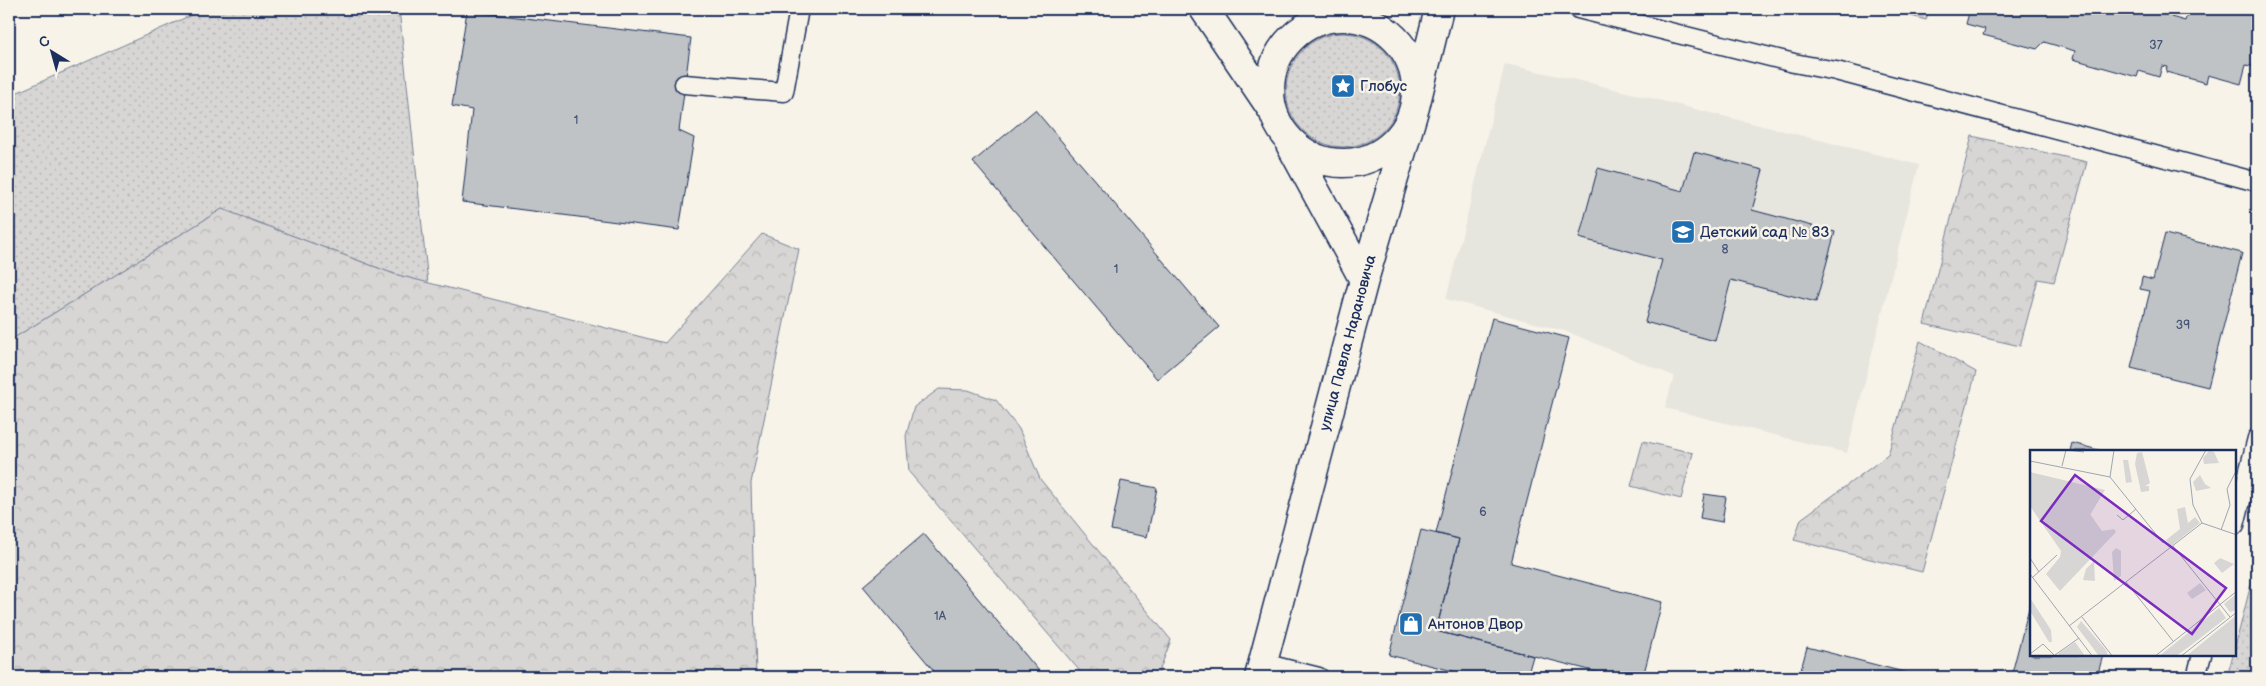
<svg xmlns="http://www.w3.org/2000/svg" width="2266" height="686" font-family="'Balsamiq Sans',sans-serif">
<defs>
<pattern id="grass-dots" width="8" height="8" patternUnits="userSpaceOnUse" patternTransform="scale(1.25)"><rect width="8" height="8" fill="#d7d6d4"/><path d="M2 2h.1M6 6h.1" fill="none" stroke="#b8b8b8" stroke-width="1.8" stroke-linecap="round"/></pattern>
<pattern id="forest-crowns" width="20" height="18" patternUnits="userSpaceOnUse" patternTransform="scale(1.25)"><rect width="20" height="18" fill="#d7d6d4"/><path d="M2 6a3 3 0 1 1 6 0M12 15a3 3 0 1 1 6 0" fill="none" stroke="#b8b8b8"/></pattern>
</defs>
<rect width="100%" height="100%" fill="#f7f3e8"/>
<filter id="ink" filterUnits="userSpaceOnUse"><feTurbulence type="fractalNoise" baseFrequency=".02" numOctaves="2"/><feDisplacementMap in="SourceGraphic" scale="10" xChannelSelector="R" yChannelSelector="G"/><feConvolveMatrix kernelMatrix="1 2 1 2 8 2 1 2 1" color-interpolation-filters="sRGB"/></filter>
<g filter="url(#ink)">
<path fill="#e6e5de" d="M1505,64L1594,84L1919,165L1847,453L1665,408L1674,376L1568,332L1446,299Z"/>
<path fill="url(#grass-dots)" stroke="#798299" d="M205,9H399L428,283L394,274L222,209L9,341V96Z
M1286 90a57 57 0 1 1 114 0a57 57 0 1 1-114 0Z
M2257,560V677H2227L2233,655H2235V647Z"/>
<path fill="url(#forest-crowns)" stroke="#798299" d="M1897,9H1929L1926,20L1896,12Z
M1972,136L2087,162L2054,282L2038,279L2020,346L1924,324Z
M222,209L394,274L665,343L762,234L799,249L751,483L756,677H9V341Z
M1920,341L1976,372L1922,572L1794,540L1801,519L1888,455Z
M939,389L968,390L996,400L1019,429L1040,479L1171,640L1157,677H1085L909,472L906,436L914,407Z
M1643,441L1693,453L1681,499L1631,486Z"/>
<path fill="#c0c3c5" stroke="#1b2f5e" d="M1970,9H2173L2171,17L2185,21L2189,9H2257V58L2255,67L2246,65L2241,84L2208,75L2206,83L2166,72L2167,67L2162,66L2159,77L2139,71L2137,77L2073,59L2075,51L2044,42L2037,49L1983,35L1985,29L1966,24Z
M467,11L691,38L679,131L694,138L679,230L462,202L472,110L452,106Z
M1035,110L1219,327L1157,379L973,162Z
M1694,152L1763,170L1752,210L1835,232L1816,302L1731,280L1715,341L1645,322L1662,260L1579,238L1598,168L1683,191Z
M2165,234L2242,253L2208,387L2131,368L2150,291L2140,289L2142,277L2153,280Z
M1492,318L1569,338L1511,563L1662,602L1643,677H1617L1436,631L1459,539L1436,533Z
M2072,443L2102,451H2070Z
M1121,481L1157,488L1147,537L1111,530Z
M1704,494L1726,497L1722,522L1700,518Z
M1421,530L1459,539L1436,631L1533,656L1527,677H1477L1389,655Z
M924,534L1044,677H939L863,586Z
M2031,600V655H2103L2097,677H2011Z
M1807,647L1923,677H1799Z"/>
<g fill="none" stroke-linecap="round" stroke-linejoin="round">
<defs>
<path id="lane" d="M1578,9L1794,63L1836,71L2257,182
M684,84L784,92L799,9
M2235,525L2257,438
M1263,663L1319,677
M2196,677L2202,655"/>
<path id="street" d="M1204,9L1273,111
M1270 90a73 73 0 1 1 146 0a73 73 0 1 1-146 0Z
M1290,144L1364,280
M1259,677L1364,280L1415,107L1439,9"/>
</defs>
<use href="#lane" stroke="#1b2f5e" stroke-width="21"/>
<use href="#street" stroke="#1b2f5e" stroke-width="31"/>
<use href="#lane" stroke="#f7f3e8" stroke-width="18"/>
<use href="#street" stroke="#f7f3e8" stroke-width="28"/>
</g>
</g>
<defs>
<symbol id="sight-square" viewBox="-11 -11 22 22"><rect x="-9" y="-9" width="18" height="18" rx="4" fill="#1f6fb2" stroke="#f7f3e8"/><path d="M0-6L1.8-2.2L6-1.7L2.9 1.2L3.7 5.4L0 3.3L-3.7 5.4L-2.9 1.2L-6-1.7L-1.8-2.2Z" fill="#fff"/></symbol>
<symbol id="school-square" viewBox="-11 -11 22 22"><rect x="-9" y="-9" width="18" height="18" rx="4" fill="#1f6fb2" stroke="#f7f3e8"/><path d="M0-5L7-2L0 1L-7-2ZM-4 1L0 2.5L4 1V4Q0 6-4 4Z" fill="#fff"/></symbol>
<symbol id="shop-square" viewBox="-11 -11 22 22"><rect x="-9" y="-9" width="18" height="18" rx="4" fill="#1f6fb2" stroke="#f7f3e8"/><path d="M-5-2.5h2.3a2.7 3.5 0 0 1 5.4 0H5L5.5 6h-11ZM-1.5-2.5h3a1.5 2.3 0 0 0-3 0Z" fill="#fff"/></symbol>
</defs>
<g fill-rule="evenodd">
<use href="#sight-square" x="1329" y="72" width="28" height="28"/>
<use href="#school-square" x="1669" y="218" width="28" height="28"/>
<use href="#shop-square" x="1397" y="610" width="28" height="28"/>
</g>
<g text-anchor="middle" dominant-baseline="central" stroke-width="5" stroke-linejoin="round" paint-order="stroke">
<g font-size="12" fill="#445478">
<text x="2156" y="45">37</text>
<text x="576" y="120">1</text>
<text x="1725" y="249">8</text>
<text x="1116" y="269">1</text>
<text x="2183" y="325">39</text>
<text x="1483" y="512">6</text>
<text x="940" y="616">1А</text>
</g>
<g font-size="15" fill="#1b2f5e" stroke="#f7f3e8" text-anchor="start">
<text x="1360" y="86">Глобус</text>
<text x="1700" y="232">Детский сад № 83</text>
<text x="1428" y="624">Антонов Двор</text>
</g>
<g font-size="15" fill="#1b2f5e" stroke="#f7f3e8">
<text transform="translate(1348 343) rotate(-75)">улица Павла Нарановича</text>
</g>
</g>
<g transform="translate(2030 450)">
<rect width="206" height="206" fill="#f7f3e8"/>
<path d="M0,22L75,40L60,65L27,48L18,53H0ZM206,144V160L200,162L194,154ZM189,158L196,168L160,196L146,206L128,207ZM51,171L76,200L78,206H69L47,177ZM45,192L55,206L29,207V203Z" fill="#d7d6d4"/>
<path d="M179,1L184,2L189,13L174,14L173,8ZM170,25L175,34L181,38L166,41L163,32ZM27,48L50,50L72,81L84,79L86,82L30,141L16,124L30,107L31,101L0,56L1,52L18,53ZM155,57L158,73L165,67L170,73L141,96L136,90L150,79L147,59ZM86,98L91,101V126L84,131L82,102ZM190,108L204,114L192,123L184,113ZM64,111L65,131L53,130L56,119ZM170,133L176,140L162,149L157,143ZM0,148L21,180L22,192H19L0,161ZM188,161L194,166L185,173L177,174ZM206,165V206L155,207L203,168Z" fill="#d7d6d4"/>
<path d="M112,2L120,33L115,36H119V41L111,42L105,14L107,3ZM93,10H98L102,32L96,33Z" fill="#d7d6d4"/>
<path fill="none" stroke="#9fa5b1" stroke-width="1" d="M37,0L54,2M176,0L160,29L163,55L172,73L207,85M0,11L80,27L133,93M32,16L36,0M80,27L84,0M87,65L93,70L106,59M191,80L200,55L197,39L207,19M143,96L200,167M0,108L9,122M0,124L63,207M2,128L27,105M96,132L143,191M52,167L83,207M39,176L172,73M0,204L13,194L26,207M25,205L49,188M124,207L207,141M150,207L207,162"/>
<path fill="#7b2cbf" fill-opacity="0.15" stroke="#7b2cbf" stroke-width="2.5" d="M45,25L196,138L162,184L11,71Z"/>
<rect width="206" height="206" fill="none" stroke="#1b2f5e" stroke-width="2.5"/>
</g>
<rect width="2266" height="686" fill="none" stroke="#f7f3e8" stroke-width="30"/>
<rect x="15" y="15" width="2236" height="656" fill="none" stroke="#1b2f5e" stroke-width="2" filter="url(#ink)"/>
<g transform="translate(52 52) rotate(323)" stroke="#f7f3e8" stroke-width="4" paint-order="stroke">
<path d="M0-4L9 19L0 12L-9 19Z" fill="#1b2f5e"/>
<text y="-8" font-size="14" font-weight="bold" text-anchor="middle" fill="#1b2f5e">С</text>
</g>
</svg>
